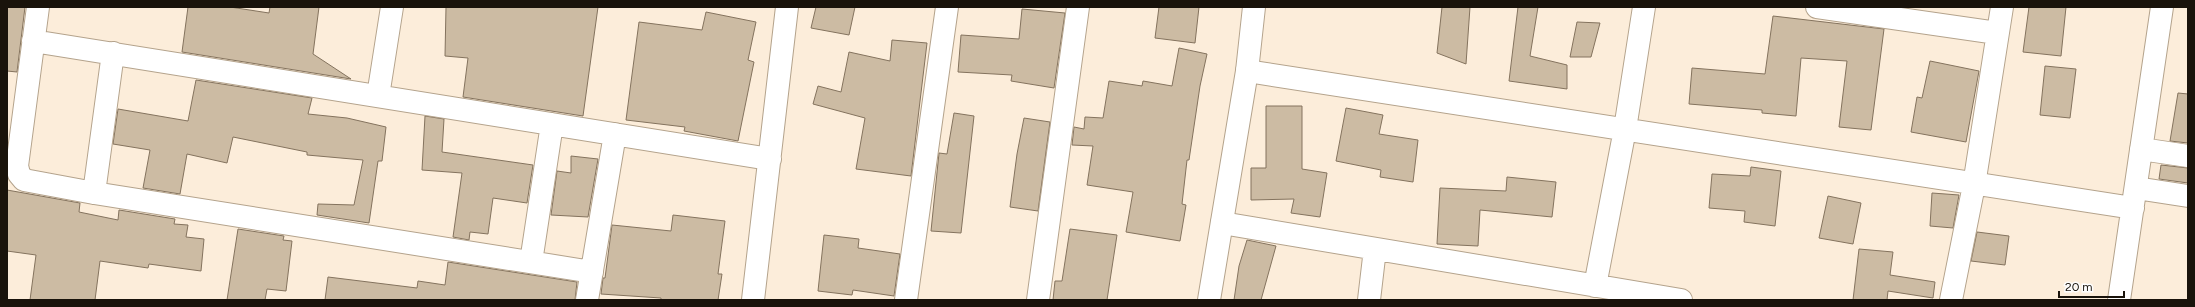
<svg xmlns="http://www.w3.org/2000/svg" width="2195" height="307" font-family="Figtree,sans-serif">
<rect width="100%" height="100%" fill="#fcedda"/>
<path fill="#ccbba3" stroke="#84735e" d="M7,7H25L17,72L7,71Z
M188,7H230L269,13L270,7H319L313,54L351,79L182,52Z
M446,7H598L583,116L463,97L468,58L445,56Z
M816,7H855L849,35L811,28Z
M1159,7H1199L1195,43L1155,38Z
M1442,7H1470L1466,64L1437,53Z
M1518,7H1538L1530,56L1567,65V89L1509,81Z
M2029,7H2066L2061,56L2023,52Z
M1022,9L1065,13L1054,88L1011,81L1012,75L958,72L961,35L1019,39Z
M706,12L756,22L748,60L754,62L738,141L684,131L685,127L626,120L639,22L702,30Z
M1773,16L1884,29L1871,130L1839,127L1847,61L1801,58L1796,116L1762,113V110L1689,104L1692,68L1765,74Z
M1577,22L1600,23L1591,57H1570Z
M892,40L927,43L911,176L856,169L865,118L813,104L818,86L841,92L849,52L890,61Z
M1179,48L1207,54L1200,86L1189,160H1187L1182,204L1186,205L1180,241L1126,232L1133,192L1087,185L1093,146L1072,145L1074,127L1084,129L1085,117L1103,118L1109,81L1142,86L1143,81L1172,86Z
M1930,61L1979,71L1966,142L1911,132L1917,97L1922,98Z
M2045,66L2076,69L2070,118L2040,115Z
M196,80L312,98L308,114L347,118L386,127L382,161H378L369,223L317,215L318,204L354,205L363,160L307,155V152L233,137L227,163L187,154L180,194L143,188L150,150L113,144L118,109L188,121Z
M2178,93L2188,94V143L2170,141Z
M1266,106H1302V169L1327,173L1320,217L1291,213L1294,199L1251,200V168H1266Z
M1346,108L1383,115L1379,134L1418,140L1413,182L1380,177L1381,170L1336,161Z
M954,113L974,116L961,233L931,231L939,153L947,154Z
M425,116L444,119L442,152L533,165L527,203L493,198L488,234L470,232L469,240L453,237L462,173L422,170Z
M1024,118L1050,122L1038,211L1010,207L1017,154Z
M571,156L598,159L588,217L551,215L557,171L571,173Z
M2161,165L2188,168V183L2159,179Z
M1751,167L1781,171L1775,226L1744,222L1745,211L1709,208L1712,174L1750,176Z
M1507,177L1556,182L1552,217L1480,210L1478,246L1437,244L1440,188L1506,191Z
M7,190L80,203L79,212L118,220L119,210L175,219L174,224L188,225L186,237L204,239L201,271L149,264L148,268L100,261L95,300H30L36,255L7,251Z
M1932,193L1959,195L1953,228L1930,226Z
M1828,196L1861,203L1853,244L1819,238Z
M673,215L725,221L718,274H722L718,300H661V298L601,294L603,278H605L612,225L671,231Z
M238,229L284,236L283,240L292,241L286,291L267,289L265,300H227Z
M1070,229L1117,235L1107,300H1053L1055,281H1062Z
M1977,232L2009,236L2005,265L1971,261Z
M824,235L859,239L858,248L900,254L894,296L853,290L852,295L818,291Z
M1247,240L1276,246L1261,300H1234L1239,266Z
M1859,249L1893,252L1890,275L1935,282L1933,298L1888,291L1887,300H1853Z
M448,262L577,282L575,300H325L328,277L417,288L418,281L445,285Z"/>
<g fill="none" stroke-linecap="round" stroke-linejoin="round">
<defs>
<path id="minor" d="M38,7L17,166L19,174L24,180L94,193L592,272
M1817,7L1997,33
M33,41L770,159
M1247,71L2133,208
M378,96L392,7
M2141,149L2188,156
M2136,188L2188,196
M94,193L113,53
M1222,223L1681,300
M531,262L552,124
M1595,286L1625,129L1644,7
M587,300L615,134
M753,300L787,7
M906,300L947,7
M1038,300L1078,7
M1369,300L1375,249
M1951,300L1974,185L2002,7
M2119,300L2162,7"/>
<path id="tertiary" d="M1209,300L1247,71L1254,7"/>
</defs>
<use href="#minor" stroke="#b4a38c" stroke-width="24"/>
<use href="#tertiary" stroke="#b4a38c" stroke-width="24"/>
<use href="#minor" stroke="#fff" stroke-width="22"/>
<use href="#tertiary" stroke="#fff" stroke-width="22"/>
</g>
<rect width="2195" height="307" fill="none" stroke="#19130b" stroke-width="16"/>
<path d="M2059 291v6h65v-6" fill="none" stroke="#19130b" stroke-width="2"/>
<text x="2065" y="291" font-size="12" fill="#19130b" stroke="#fdfdfd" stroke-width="3" paint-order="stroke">20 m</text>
</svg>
